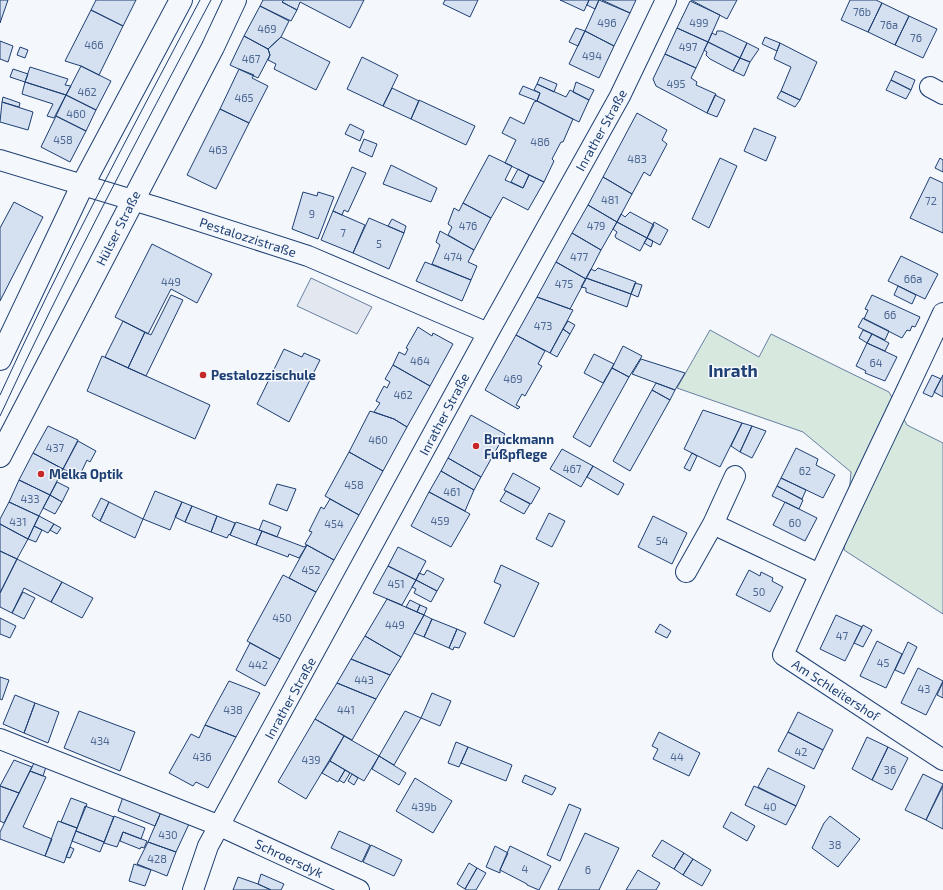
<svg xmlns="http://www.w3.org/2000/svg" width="943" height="890" font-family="'Exo 2',sans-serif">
<rect width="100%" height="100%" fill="#f4f7fb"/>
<path fill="#d7e8df" stroke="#687fa3" d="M710,330L759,357L771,334L889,392L907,425L943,443V614L844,550L851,472L803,432L677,388Z"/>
<path fill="#e3e8f0" stroke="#687fa3" d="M311,278L372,307L357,334L297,306Z"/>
<path fill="#d5e0f0" stroke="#1d3f73" d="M0,0H8L0,23Z
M96,0H136L123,26L91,10Z
M263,0H284L282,2L297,10L291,21L260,6Z
M284,0H364L350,28L300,2L297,10L282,2Z
M445,0H478L470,17L443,4Z
M560,0H589L584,11Z
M589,0H599L595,9L587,5Z
M599,0L630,13L614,46L585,31Z
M602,0H636L630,13Z
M691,0H737L727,19Z
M850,0H876L882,3L868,32L841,20Z
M690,1L720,15L708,42L677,28Z
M882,3L909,16L895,45L868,32Z
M260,6L289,21L281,37L268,49L244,36Z
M91,10L123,26L99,75L81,66L65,61Z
M909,16L937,29L923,58L895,45Z
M576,28L585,31L578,46L569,42Z
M677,28L708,42L696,68L665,54Z
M585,31L614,46L599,78L569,64Z
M717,31H722L747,43L740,58L708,42L712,33L716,35Z
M244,36L268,49L270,55L258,78L230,65Z
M281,37L330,62L316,90L274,69L276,64L268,60L270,55L268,49Z
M765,37L780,43L777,51L762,44Z
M0,41L13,46L8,62L0,59Z
M708,42L740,58L733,71L710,59L706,55L707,52L704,50Z
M747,43L759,49L750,62L740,58Z
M780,43L817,62L800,100L781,91L791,67L774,59Z
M20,47L28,50L25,58L17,55Z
M665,54L696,68L691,78L697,82L696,85L716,94L707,113L656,86L653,79Z
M362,57L398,75L383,106L347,89Z
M740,58L750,62L744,76L733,71Z
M81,66L111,81L96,110L66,95Z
M30,67L68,79L65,85L71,86L66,95L25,82Z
M13,69L28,74L25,82L10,77Z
M239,69L254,75L252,78L268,86L249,123L220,109Z
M895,71L915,80L911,90L891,80Z
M540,77L557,84L554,92L537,84Z
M891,80L911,90L906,99L886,90Z
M25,82L66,95L54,118L47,116L53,104L22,94Z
M576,82L594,90L589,100L573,92Z
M537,84L566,97L570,90L589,100L579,122L537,101L540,93L534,90Z
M523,86L540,93L537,101L519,94Z
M392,88L419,101L411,119L383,106Z
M781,91L800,100L795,107L777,98Z
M66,95L96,110L86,131L56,116Z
M715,95L725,100L717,117L707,113Z
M3,97L20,103L19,107L2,102Z
M419,100L475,126L466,145L411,119Z
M537,101L573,119L563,142H561L552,159L554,161L544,182L505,163L516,140L502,133L510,117L524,124L534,102Z
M2,102L33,112L28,130L0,122Z
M220,109L249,123L216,189L187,175Z
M637,113L667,130L662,140L667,144L650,176L644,172L632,194L603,177Z
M56,116L86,131L70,162L41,147Z
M350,124L364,131L360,141L345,134Z
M754,128L776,137L766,161L744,151Z
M364,139L377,144L372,157L359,151Z
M489,155L512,166L505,180L523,188L529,175L544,182L528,210L503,197L491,218L463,203Z
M720,158L737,166L709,228L692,219Z
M940,158L943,160V172L935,168Z
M391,165L437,188L431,202L383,184Z
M352,167L366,173L348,212L344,210L342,215L333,211Z
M518,169L529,175L523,188L511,182Z
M603,177L632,194L617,222L588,205Z
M930,177L943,183V233L910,218Z
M303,192L317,196L318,192L334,197L318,239L292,229Z
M14,202L43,217L0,301V228Z
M463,203L491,218L474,250L448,235L452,227L448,224L454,208L459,211Z
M588,205L617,222L601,250L572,233Z
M333,211L365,225L353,253L321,240Z
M630,212L654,225L647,238L617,222L621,214L625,217Z
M369,218L404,233L389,269L353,253Z
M392,219L406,226L404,233L388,226Z
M617,222L647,238L640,251L616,238L615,236L617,232L613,229Z
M654,222L668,230L660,245L647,238Z
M440,231L474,250L468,262L477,266L471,280L432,264L440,245L436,242Z
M572,233L601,250L586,279L556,262Z
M647,238L653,241L651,247L644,243Z
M152,244L212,274L197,303L171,289L148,334L115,317Z
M901,256L938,274L925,299L888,281Z
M425,262L471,280L462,301L416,281Z
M556,262L586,279L570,309L537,297Z
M598,268L636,282L631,294L586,278L591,269L595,271Z
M586,278L631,294L627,307L586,292V288L581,287Z
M635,283L642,285L638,297L631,294Z
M898,286L916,295L912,304L894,295Z
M171,295L183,300L146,376L128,368L145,332L151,335Z
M872,295L920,317L915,327L912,326L910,331L907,330L902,338L864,319L868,310L865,309Z
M537,297L573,310L550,353L516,335Z
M863,318L889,331L885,340L858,327Z
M123,321L145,332L128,368L105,357Z
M568,321L575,325L570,334L563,329Z
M418,327L432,336L433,333L453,344L430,386L393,365L399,352L405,355L408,349L406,348Z
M563,329L570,334L557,357L550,353Z
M863,330L872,334L867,343L859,338Z
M872,334L889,343L885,351L867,343Z
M516,335L545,351L538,364L542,366L525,396L522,394L516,405L520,407L518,409L485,390Z
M867,343L897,357L885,381L865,373L866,371L856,366Z
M623,346L642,356L629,377L612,368Z
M284,349L302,357L304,353L320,360L289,422L257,404Z
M594,354L614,364L603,383L584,373Z
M102,356L210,405L195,439L87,391Z
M641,359L685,373L675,390L632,374Z
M393,365L430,386L407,427L394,419L374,412L380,403L376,401L384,386L387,388L390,382L385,379Z
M612,368L629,377L590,447L573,437Z
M932,375L941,379L932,397L923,393Z
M943,375V397L934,392Z
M656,383L675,390L670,400L652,390Z
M652,390L670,400L630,471L613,461Z
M703,410L742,423L720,467L684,449Z
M370,411L394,419L407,427L383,471L349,452Z
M471,415L505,434L481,477L448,458Z
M742,423L752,426L740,452L731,446Z
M48,426L78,440L63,469L33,453Z
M752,426L766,431L752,458L740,452Z
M78,441L96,451L90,462L87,460L79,477L63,469Z
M796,448L818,459L816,465L835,475L823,498L781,478Z
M562,449L593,466L581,487L550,469Z
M349,452L383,471L359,515L325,496Z
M33,453L63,469L50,495L19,480Z
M692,453L697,456L690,471L684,468Z
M448,458L481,477L474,490L441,471Z
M593,466L624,484L618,495L587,477Z
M441,471L474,490L465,511L429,492Z
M513,473L540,488L531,504L504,490Z
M781,478L806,490L802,499L777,486Z
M19,480L50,495L39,516L9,502Z
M57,482L69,488L62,502L50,495Z
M277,484L296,489L287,511L269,504Z
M777,486L803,500L799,509L772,496Z
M155,491L182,502L170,530L143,519Z
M506,491L530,504L524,514L500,501Z
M429,492L470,514L451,547L411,526Z
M50,495L62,502L55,514L43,508Z
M101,498L109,502L100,521L92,516Z
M330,499L359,515L334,560L305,544L312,532L309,531L321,507L324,509Z
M9,502L39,516L28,539L0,524V519Z
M109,502L143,519L135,538L100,521Z
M182,502L192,506L185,522L175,517Z
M785,502L817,518L805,541L773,525Z
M192,506L217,516L211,532L185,522Z
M549,513L565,521L552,547L536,539Z
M39,516L54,524L48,533L34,526Z
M217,516L235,523L230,535L229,534L227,538L211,532Z
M653,516L687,533L672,564L638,547Z
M263,520L281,527L277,537L259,530Z
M236,522L262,531L256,545L230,535Z
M0,524L28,539L17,559L0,551Z
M54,524L61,528L57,534L50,530Z
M34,526L42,530L36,542L28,539Z
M262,531L304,547L307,545L299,558L289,554L288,557L256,545Z
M307,545L334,560L316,592L289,578Z
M398,547L426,561L416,580L388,566Z
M0,551L17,559L0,593Z
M17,559L62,582L51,602L24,588L12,613L0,607V593Z
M501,565L539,583L514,637L484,623L501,585L494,582Z
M388,566L416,580L402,605L373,593Z
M427,570L444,579L437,591L416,580L419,573L424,575Z
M749,570L760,576L761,572L773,578L772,581L783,587L770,612L736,595Z
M283,575L316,592L280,659L247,641Z
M416,580L437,591L431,602L414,593L416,589L412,587Z
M62,582L93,598L82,618L51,602Z
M23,592L35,598L24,619L12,613Z
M387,599L424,615L401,657L365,636Z
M410,600L420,605L417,612L406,607Z
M420,605L427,608L424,615L417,612Z
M424,615L432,619L424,637L414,633Z
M836,615L862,627L845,661L820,649Z
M0,618L16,626L10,638L0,634Z
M432,619L457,629L449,648L424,637Z
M660,624L671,631L667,638L655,632Z
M863,625L872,630L863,647L854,643Z
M457,629L466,633L459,648L454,647L453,650L449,648Z
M365,636L401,657L390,675L351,659Z
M877,641L902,654L886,688L860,676Z
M908,642L917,647L904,674L895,670Z
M250,643L280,659L265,686L236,670Z
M351,659L390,675L376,699L337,683Z
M918,668L943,681L926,715L901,703Z
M0,677L9,680L2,700L0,699Z
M229,681L260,693L236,737L205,725Z
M943,682V698L937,695Z
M337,683L376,699L352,740L315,719Z
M432,693L451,701L440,726L421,718Z
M15,695L35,703L24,733L3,724Z
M35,703L59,712L48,743L24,733Z
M79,711L135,732L120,771L64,748Z
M405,711L421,718L394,765L379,756Z
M798,712L833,730L823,750L788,732Z
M315,719L344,736L306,799L278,782Z
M205,725L236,737L208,788L196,782L193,786L169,773L191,734L199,738Z
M659,732L700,753L689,776L653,759L658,749L652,746Z
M788,732L823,750L814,769L778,751Z
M344,736L379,756L364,781L330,761Z
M867,737L888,747L872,780L852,769Z
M456,742L468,747L459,767L448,763Z
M468,747L512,765L506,781L461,763Z
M888,747L908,758L892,790L872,780Z
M379,756L406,773L399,785L372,769Z
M14,760L32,767L19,793L0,786Z
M330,761L345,770L338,782L322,773Z
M34,763L46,767L43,776L30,771Z
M768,768L805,786L796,806L758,787Z
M345,770L350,773L344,783L339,780Z
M30,771L46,777L23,827L52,839L45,856L0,839V832Z
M352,774L358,778L354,785L348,781Z
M923,774L943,784L926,820L905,810Z
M525,775L556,788L552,795L522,782Z
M415,778L452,801L433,833L396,811Z
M0,786L19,793L4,823L0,821Z
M754,786L796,806L786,825L745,805Z
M943,786V829L926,820Z
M123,797L161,812L155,826L118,811Z
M71,798L87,804L77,828L61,822Z
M569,804L581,809L560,861L547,855Z
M85,806L114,817L104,842L76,831Z
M161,812L189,824L176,852L148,842Z
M731,812L755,826L747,841L723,827Z
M114,816L145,828L141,839L123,832L117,847L104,843Z
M830,816L860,839L838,867L812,848L824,823Z
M58,821L77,828L64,863L45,856Z
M76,831L104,842L100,852L72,841Z
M339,831L370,845L362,862L331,848Z
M123,832L147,841L144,848L141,847L140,849L120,841Z
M585,833L619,848L599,890H558Z
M662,840L684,853L674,869L652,856Z
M148,842L176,852L167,876L137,864Z
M371,845L402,860L394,876L363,862Z
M495,846L508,853L500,870V873L486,867Z
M510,846L551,866L539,890L527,885V884L500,870Z
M70,847L74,849L70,858L66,857Z
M684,853L693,859L683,875L674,869Z
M693,859L711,870L702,886L683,875Z
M469,863L477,868L465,889L457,884Z
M134,864L151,870L145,886L129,881Z
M477,868L486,873L476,890H467L465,889Z
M638,870L660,883L656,890H626Z
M261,874L284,884L281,890H271L258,884Z
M238,877L258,884L271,890H233Z"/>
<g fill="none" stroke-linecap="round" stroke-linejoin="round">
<defs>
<path id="street" d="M930,87L943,94
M0,160L159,208L308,256L488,333
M943,313C890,427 834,540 783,655L943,760
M735,476L713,524L819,574
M686,572L713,524
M0,739L220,826L359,890
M193,890L208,846L488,333L620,96L666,0"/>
<path id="secondary" d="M0,359L82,186L181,0
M0,456L213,47L235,0"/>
</defs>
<use href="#street" stroke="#1d3f73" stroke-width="22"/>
<use href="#secondary" stroke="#1d3f73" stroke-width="24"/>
<use href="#street" stroke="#f4f7fb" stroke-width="20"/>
<use href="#secondary" stroke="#f4f7fb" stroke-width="22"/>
<path stroke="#1d3f73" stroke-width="1" d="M0,395C61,261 131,131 200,0
M0,416C65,275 138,138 211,0"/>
</g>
<g fill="#c62828" stroke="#f4f7fb" stroke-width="1.5">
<circle cx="203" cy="375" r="4"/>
<circle cx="476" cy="446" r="4"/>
<circle cx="41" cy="474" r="4"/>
</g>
<g text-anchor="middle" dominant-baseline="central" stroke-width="3" stroke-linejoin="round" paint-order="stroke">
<g font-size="11" fill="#4b6792">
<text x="862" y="11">76b</text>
<text x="607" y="22">496</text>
<text x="699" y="22">499</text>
<text x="889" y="24">76a</text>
<text x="267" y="28">469</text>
<text x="916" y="37">76</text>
<text x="94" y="44">466</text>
<text x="688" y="46">497</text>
<text x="592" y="55">494</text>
<text x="251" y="58">467</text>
<text x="676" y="83">495</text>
<text x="87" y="91">462</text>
<text x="244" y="97">465</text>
<text x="76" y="113">460</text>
<text x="63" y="139">458</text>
<text x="540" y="141">486</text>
<text x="218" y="149">463</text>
<text x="637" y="158">483</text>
<text x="610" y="199">481</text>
<text x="931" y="200">72</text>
<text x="312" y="213">9</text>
<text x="468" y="225">476</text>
<text x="596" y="225">479</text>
<text x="343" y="232">7</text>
<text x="379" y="243">5</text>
<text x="453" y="256">474</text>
<text x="579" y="256">477</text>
<text x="913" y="278">66a</text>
<text x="171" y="281">449</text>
<text x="564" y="283">475</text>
<text x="890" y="314">66</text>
<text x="543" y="325">473</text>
<text x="420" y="360">464</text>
<text x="876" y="362">64</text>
<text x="513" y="378">469</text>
<text x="403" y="394">462</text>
<text x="378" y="439">460</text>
<text x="55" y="447">437</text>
<text x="572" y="468">467</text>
<text x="805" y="470">62</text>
<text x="354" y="484">458</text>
<text x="452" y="491">461</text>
<text x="30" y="498">433</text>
<text x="440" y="520">459</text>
<text x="18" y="521">431</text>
<text x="795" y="522">60</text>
<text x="334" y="523">454</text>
<text x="662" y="540">54</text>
<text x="311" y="569">452</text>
<text x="396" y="583">451</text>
<text x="759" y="591">50</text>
<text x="282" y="617">450</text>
<text x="395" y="624">449</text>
<text x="842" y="635">47</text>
<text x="883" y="662">45</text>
<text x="258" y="664">442</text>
<text x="364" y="679">443</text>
<text x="924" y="688">43</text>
<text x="233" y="709">438</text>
<text x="346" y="709">441</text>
<text x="100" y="740">434</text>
<text x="801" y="751">42</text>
<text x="202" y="756">436</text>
<text x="677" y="756">44</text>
<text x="311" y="759">439</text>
<text x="890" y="769">36</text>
<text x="424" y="806">439b</text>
<text x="770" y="806">40</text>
<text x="168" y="834">430</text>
<text x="835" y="844">38</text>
<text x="157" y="858">428</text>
<text x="525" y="868">4</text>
<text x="588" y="869">6</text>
</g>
<g font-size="13" fill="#1d3f73" stroke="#f4f7fb">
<text transform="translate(601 130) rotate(-61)">Inrather Straße</text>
<text transform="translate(118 228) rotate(-63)">Hülser Straße</text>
<text transform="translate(248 237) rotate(18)">Pestalozzistraße</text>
<text transform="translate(444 414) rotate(-62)">Inrather Straße</text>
<text transform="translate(836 690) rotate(33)">Am Schleitershof</text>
<text transform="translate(290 698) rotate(-61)">Inrather Straße</text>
<text transform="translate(289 858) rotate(25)">Schroersdyk</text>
</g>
<g font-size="13" font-weight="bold" fill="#1d3f73" stroke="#f4f7fb" text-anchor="start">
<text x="211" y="375">Pestalozzischule</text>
<text x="484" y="439">Bruckmann<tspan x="484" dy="15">Fußpflege</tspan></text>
<text x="49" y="474">Melka Optik</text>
</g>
<g font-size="17" font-weight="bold" fill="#1d3f73" stroke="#f4f7fb">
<text x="733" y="370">Inrath</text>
</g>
</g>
</svg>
